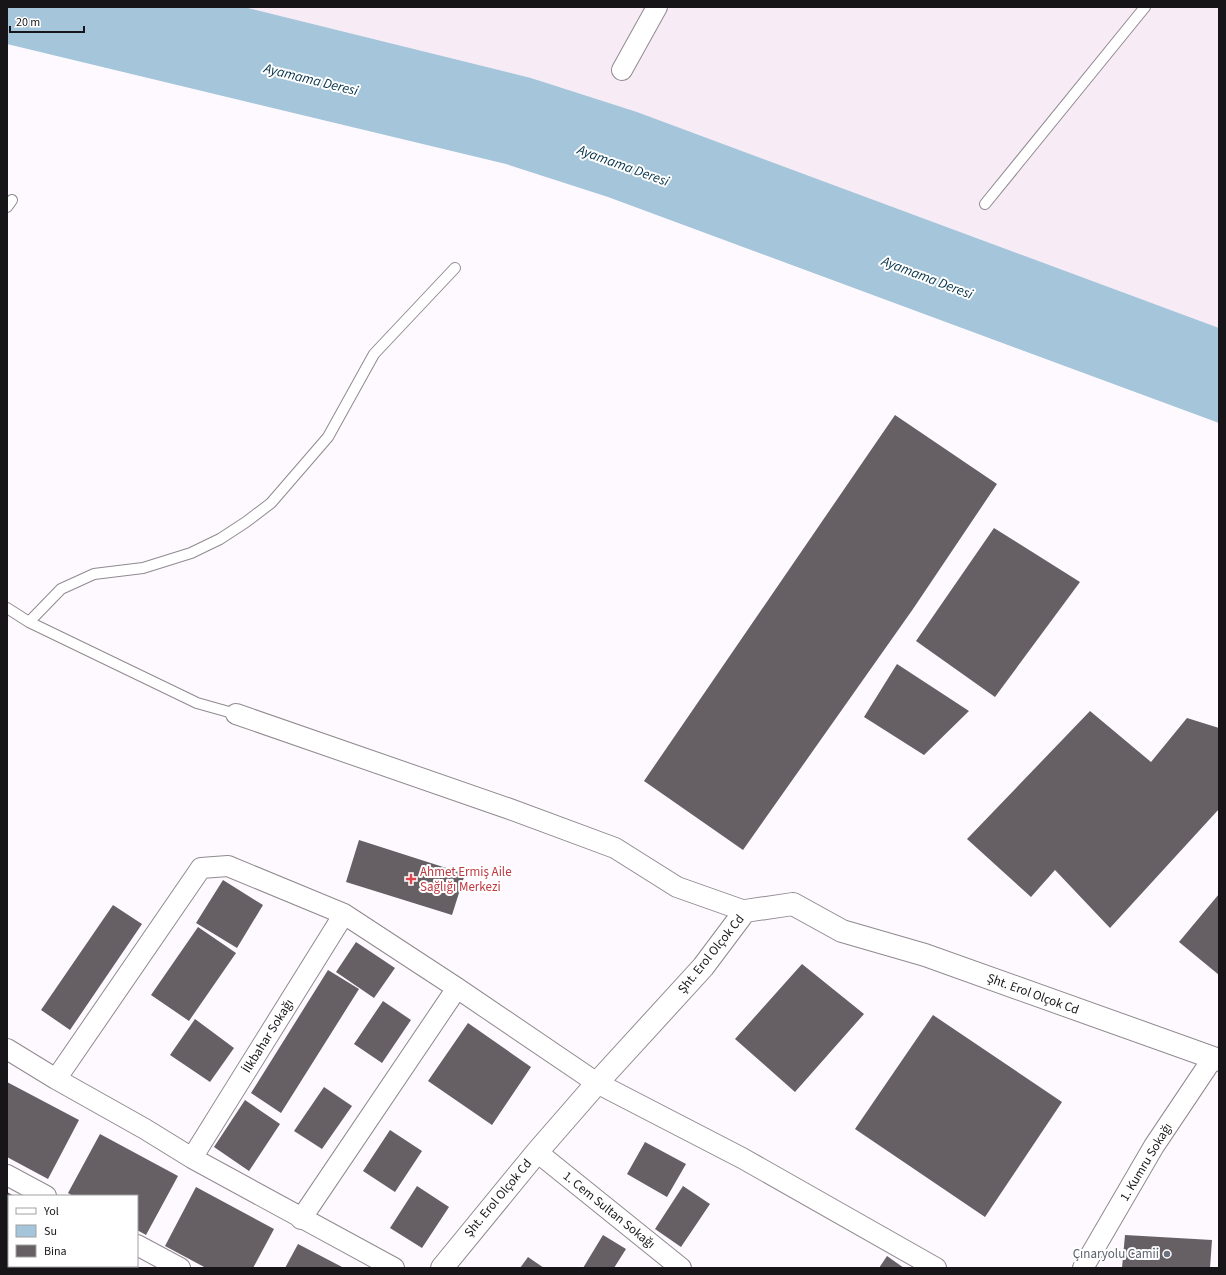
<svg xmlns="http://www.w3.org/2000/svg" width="1226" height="1275" font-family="'Source Sans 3',sans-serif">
<rect width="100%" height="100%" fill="#fef9fe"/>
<path fill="#f7ebf6" d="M244,7H1219V328L637,112L531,78Z"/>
<path fill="#a4c5da" d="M7,7H244L531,78L637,112L1219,328V423L608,197L506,164L7,44Z"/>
<path fill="#666065" d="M895,415L997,484L913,609L743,850L644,781Z
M994,528L1080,582L995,697L916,641Z
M897,664L969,711L924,755L864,717Z
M1090,711L1151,762L1187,718L1219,728V809L1110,928L1055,870L1031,897L967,839Z
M359,840L465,874L452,915L346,882Z
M223,880L263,905L237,948L196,923Z
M1219,894V975L1179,942Z
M113,905L142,924L70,1030L41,1010Z
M198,927L236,953L189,1021L151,995Z
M356,942L395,968L374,998L336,972Z
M802,964L864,1014L795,1092L735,1039Z
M328,970L359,989L281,1113L251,1093Z
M383,1001L411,1020L382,1063L354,1044Z
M933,1015L1062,1102L985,1217L855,1129Z
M195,1019L234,1048L210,1082L170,1055Z
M468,1023L531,1067L492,1125L428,1081Z
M7,1082L79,1120L48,1179L7,1157Z
M324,1087L352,1106L322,1149L294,1131Z
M245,1100L280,1124L249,1171L214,1147Z
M390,1130L422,1151L395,1192L363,1171Z
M100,1134L178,1176L146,1235L137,1230V1196H73L68,1193Z
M645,1142L686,1164L667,1197L627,1174Z
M417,1186L449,1207L422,1248L390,1228Z
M683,1186L710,1204L681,1247L655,1229Z
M196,1187L274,1229L253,1268H206L165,1246Z
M7,1192L14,1196H9V1249L7,1252Z
M603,1235L626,1249L614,1268H583Z
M1125,1235L1212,1240L1210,1268H1122Z
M298,1244L344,1268H285Z
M887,1256L904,1268H879Z
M528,1257L544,1268H520Z
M21,1266H121L120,1268H19Z"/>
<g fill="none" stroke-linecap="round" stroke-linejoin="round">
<defs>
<path id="service" d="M985,204L1145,7
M7,207L12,200
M7,608L29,622L197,703L236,714
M29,622L61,589L94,574L143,568L191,553L220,539L246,522L271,503L328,437L374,354L455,268"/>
<path id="minor" d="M622,70L657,7
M236,714L507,808L615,848L677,887L745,911
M7,1049L56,1079L145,1129L192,1158L394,1268
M56,1079L201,868L228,866L344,914L457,988L597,1083L742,1158L936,1268
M537,1152L681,1268
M192,1158L344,914
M7,1175L46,1196
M301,1219L457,988
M137,1245L180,1268
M1083,1268L1154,1146L1213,1058"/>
<path id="tertiary" d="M442,1268L537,1152L597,1083L703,967L745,911L793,904L842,931L925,955L1219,1060"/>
</defs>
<use href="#service" stroke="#908a8f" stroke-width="12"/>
<use href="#minor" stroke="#908a8f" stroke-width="22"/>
<use href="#tertiary" stroke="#908a8f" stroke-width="24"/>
<use href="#service" stroke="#fff" stroke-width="10"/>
<use href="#minor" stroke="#fff" stroke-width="20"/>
<use href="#tertiary" stroke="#fff" stroke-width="22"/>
</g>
<path fill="#e0444e" stroke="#fff" stroke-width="1.5" d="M409 873h4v4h4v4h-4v4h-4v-4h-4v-4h4z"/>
<circle fill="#6b7280" stroke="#fff" stroke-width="1.5" cx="1167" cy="1254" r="4"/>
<g text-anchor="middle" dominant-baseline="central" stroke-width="4" stroke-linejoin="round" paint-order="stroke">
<g font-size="13" fill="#be3a42" stroke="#fff" text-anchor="start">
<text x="420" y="872">Ahmet Ermiş Aile<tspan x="420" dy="15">Sağlığı Merkezi</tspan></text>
</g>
<g font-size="13" fill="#171517" stroke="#fff">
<text transform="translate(711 954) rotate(-51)">Şht. Erol Olçok Cd</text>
<text transform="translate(1033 994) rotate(20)">Şht. Erol Olçok Cd</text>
<text transform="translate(268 1036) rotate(-58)">İlkbahar Sokağı</text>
<text transform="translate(1146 1162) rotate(-59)">1. Kumru Sokağı</text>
<text transform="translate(498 1198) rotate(-50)">Şht. Erol Olçok Cd</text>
<text transform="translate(609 1210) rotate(39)">1. Cem Sultan Sokağı</text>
</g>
<g font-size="13" fill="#5b616d" stroke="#fff" text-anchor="end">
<text x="1159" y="1254">Çınaryolu Camii</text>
</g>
<g font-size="14" font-style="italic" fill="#043349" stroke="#fff">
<text transform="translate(311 80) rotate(14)">Ayamama Deresi</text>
<text transform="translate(623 166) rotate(20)">Ayamama Deresi</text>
<text transform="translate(927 278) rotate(21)">Ayamama Deresi</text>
</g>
</g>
<rect width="1226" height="1275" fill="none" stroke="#171517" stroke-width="16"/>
<rect x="8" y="1195" width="130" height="72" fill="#ffffff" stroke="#a2a1a2"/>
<rect x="16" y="1208" width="20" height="6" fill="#ffffff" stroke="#a2a1a2"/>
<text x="44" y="1215" font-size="12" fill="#171517">Yol</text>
<rect x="16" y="1225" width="20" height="12" fill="#a4c5da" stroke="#a2a1a2"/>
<text x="44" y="1235" font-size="12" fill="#171517">Su</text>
<rect x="16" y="1245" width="20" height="12" fill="#666065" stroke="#a2a1a2"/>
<text x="44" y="1255" font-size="12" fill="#171517">Bina</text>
<path d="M10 26v6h74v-6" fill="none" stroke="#171517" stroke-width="2"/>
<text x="16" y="26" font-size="12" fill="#171517" stroke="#ffffff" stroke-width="3" paint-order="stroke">20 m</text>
</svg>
